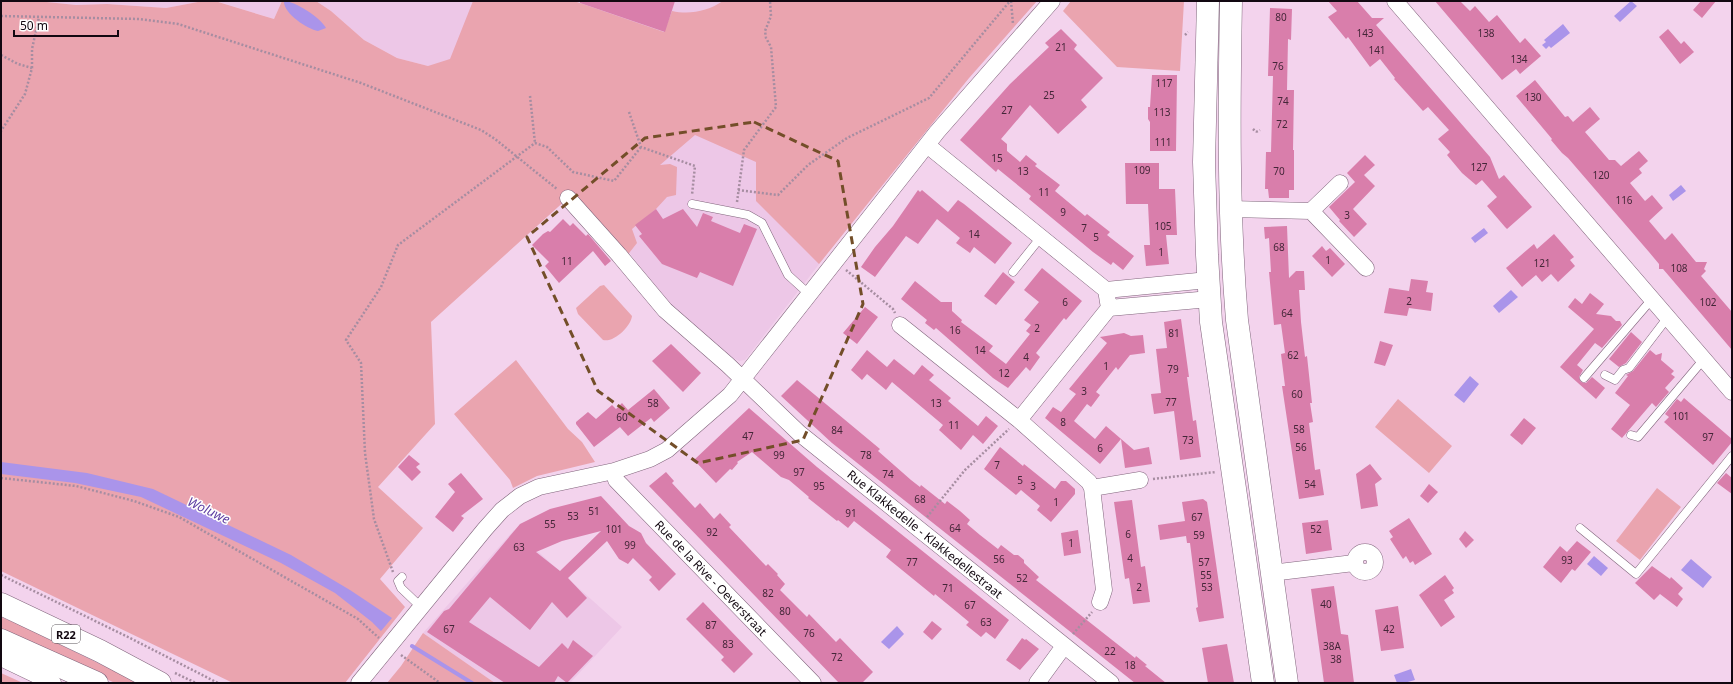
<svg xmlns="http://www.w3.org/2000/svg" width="1733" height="684" font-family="'Noto Sans',sans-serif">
<rect width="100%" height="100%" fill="#f3d3ed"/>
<path fill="#edc7e7" d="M37,1H203L166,8L107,4L76,5Z
M216,1H282L274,19Z
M316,1H1037L919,135L745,360L739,361L733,358L680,316L603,220L428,66L397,58L364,40L331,11Z
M514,530L622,627L570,683H491L492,681L423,633Z"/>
<path fill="#eaa4af" d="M37,1L76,5L107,4L166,8L203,1H215L274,19L282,1H316L331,11L364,40L397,58L428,66L450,59L473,1H574L664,32L672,11C690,15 708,11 723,1H1037L969,78L819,264L756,201V162L695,135L660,165L670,164L677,167L676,195L667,197L656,209L632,229L637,243L626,257L568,198L431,322L435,424L378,487L423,528L380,579L405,607L345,683H233L1,571V2Z
M1071,1H1184L1180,71L1117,67L1063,11Z
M604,285L632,316C631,326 614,343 603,340L578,314L576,308L600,286Z
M516,360L568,429L582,442L595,462L537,476L513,488L510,480L454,414Z
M1398,399L1452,446L1429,473L1375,427Z
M1657,488L1681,507L1640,560L1616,541Z
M1,617L18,624L139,683H115L1,630Z
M423,633L492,681L495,683H387L401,666Z
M1,673L23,683H1Z"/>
<path fill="#aa94ea" d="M284,1C295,1 321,18 326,28L318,31C307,29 283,13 284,1Z
M1631,1L1637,6L1620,22L1614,16Z
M1563,24L1570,33L1551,48L1549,46L1546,49L1542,45L1546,42L1544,40Z
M1681,185L1686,191L1673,201L1669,195Z
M1484,228L1488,233L1475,243L1471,238Z
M1511,290L1518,297L1499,313L1493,306Z
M1470,376L1479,384L1464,403L1454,395Z
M1,462L87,473L153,489L291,555L350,590L392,618L381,631L372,622L335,593L281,563L141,497L75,483L1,474Z
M1594,556L1608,568L1601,576L1587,564Z
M1691,559L1712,577L1703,588L1681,570Z
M897,626L904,634L889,649L881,642Z
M1411,669L1415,680L1404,683H1397L1394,675Z"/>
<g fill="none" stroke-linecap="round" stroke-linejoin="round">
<path stroke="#aa94ea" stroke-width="4" d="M412,646L472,683"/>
</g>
<path fill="#d97eab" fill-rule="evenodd" d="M580,1H675L665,32L580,3Z
M1328,1H1357L1372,18H1384L1376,25L1490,157L1499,179L1504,175L1532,207L1507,229L1505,227L1487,206L1497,197L1482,180L1476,185L1462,173L1447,155L1450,152L1438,139L1449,130L1428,107L1423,111L1394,79L1395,78L1380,59L1370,67L1348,37L1346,39L1328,17L1337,11Z
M1435,1H1460L1470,11L1475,6L1489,22L1497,15L1520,43L1525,38L1541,56L1520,74L1516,69L1502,80Z
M1701,1H1716L1702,18L1693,10Z
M1270,8L1292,9L1291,40L1288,39L1287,90H1294L1293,150H1294V190H1289V198H1269L1268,189H1265L1266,152H1271L1273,76H1268Z
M1061,29L1077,45L1074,49L1103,78L1081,100L1087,107L1058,134L1030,105L1001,139L1007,144V151L1020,162L1026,155L1037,164L1035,166L1060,185L1055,191L1085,216L1087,214L1110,232L1107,235L1134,256L1123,270L1113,262L1111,265L1093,252L1029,199L1031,196L998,169L996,172L960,140L1010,84L1049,47L1045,43Z
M1668,29L1681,44L1684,41L1694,52L1680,64L1659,37Z
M1152,75H1177L1176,151H1150V122L1148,119V107H1150Z
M1535,80L1565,117L1568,116L1573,122L1590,107L1600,119L1585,132L1609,160H1615L1621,166L1639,151L1648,161L1639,169L1642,173L1630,183L1645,201L1652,195L1663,208L1649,221L1665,240L1672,233L1696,262H1707L1704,269L1706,271L1701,276L1732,312V350L1663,269H1659V264L1649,252L1568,158L1562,153L1551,140L1552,139L1516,96Z
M1365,155L1375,165L1364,175L1375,186L1353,209L1367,224L1354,237L1339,221L1340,220L1329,207L1355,182L1347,173Z
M1125,163H1159V189H1175L1177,235H1166L1169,264L1146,266L1144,245H1150L1148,204H1126Z
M918,190L920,192L922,190L948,212L958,200L964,204L1012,243L995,264L974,247L970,253L956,243L960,238L937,219L918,244L906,236L875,277L861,267L875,247L893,226Z
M656,209L663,219L683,209L697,227L703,213L713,217L711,221L740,233L744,224L757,229L733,286L700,272L697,278L662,264L639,236L642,234L635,225Z
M563,219L570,226L573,223L586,236L588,234L611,261L605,266L593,251L559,283L545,266L549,262L532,245L543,234L548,231L550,232Z
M1287,226L1289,278L1296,271H1304L1305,290H1299L1301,322L1305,357L1307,356L1312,403H1310L1313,422L1309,423L1315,470L1320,469L1324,495L1299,499L1282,386H1285L1281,354L1285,353L1281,324L1274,325L1269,272H1271L1269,238L1265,239L1264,227Z
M1554,234L1574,257L1570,260L1575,266L1558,282L1551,274L1542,282L1536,275L1522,287L1506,268L1534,244L1537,249Z
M1322,246L1326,251L1330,248L1345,264L1332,277L1312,256Z
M1042,268L1082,301L1066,320L1064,318L1036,353L1040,357L1030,371L1026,367L1008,388L993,378L936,328L934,330L925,323L927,320L901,299L915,281L941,302H952V311L962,320L961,322L993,346L989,351L1006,364L1030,334L1026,331L1031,325L1024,320L1039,302L1024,290Z
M1003,272L1015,282L996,305L984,296Z
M1411,279L1428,281L1426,292L1433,293L1431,311L1409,308L1407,316L1384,313L1389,288L1409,291Z
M1590,293L1604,304L1596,314L1611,316L1616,321H1620L1622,325L1602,348L1595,343L1577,365L1583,370L1579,377L1581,382L1586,383L1592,377L1605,388L1596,399L1560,367L1594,329L1568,307L1575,298L1582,304Z
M865,307L878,317L857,344L843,333Z
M1181,319L1189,377H1187L1193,421L1196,420L1201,457L1180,460L1174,411L1154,414L1151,394L1161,393L1156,349L1167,348L1164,322Z
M1631,332L1642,342L1626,363L1619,367L1609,359Z
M1124,333L1131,336L1143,335L1145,353L1130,355L1118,370L1116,367L1096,392L1100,395L1091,407L1087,404L1074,421L1095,439L1106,426L1134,450L1149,447L1152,464L1125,468L1121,439L1100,464L1045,418L1053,407L1061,412L1076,394L1069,389L1107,343L1100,337Z
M1380,341L1393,345L1385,366L1374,363Z
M671,344L701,373L683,392L652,361Z
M867,350L887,367L894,359L914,375L922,365L934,375L929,380L951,398L948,401L978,426L986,416L998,426L983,444L973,435L961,450L939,430L943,425L892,382L886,390L867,374L862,380L851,370Z
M1650,350L1656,355L1662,353L1661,360L1674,371L1671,374L1675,377L1665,388L1669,392L1656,407L1652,403L1622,438L1611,429L1630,405L1615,393L1628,376L1626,375L1633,371Z
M797,380L880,449L878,451L911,480L920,487L921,485L945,504L947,501L960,511L970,520L967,524L980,535L998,549L1001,545L1014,555H1018L1024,560V563L1039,577L1036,580L1135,658L1136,656L1147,665L1145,666L1166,683H1135L832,443L781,396Z
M654,389L670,408L654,422L651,418L628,436L620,427L594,447L576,424V422L588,412L596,419L612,405L616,409L622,403L628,410Z
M1684,398L1732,439V442L1713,465L1664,422L1669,417L1665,414L1677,399L1681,402Z
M749,408L817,467L1009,620L995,639L986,632L981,637L966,625L969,622L957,612L935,594L934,596L886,557L891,550L854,521L848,528L838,520L837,521L808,498L809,497L789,480L781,477L752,452L737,462L738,463L732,470L730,469L716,483L694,460Z
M1524,418L1536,428L1522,445L1510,435Z
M1000,447L1023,466L1024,464L1055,489L1061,481H1066L1075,489V494L1051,522L1037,510L1040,506L1021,490L1016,495L984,469Z
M409,455L420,464L416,467L421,472L412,481L398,467Z
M1370,464L1382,479L1375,484L1378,506L1361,509L1356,474Z
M666,472L674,481L672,483L695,508L700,503L714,519L720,513L731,525L729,527L766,566L768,564L778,574L777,575L785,584L780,590L807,617L809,614L836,642L840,638L873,672L862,683H839L649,486Z
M461,473L483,499L461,516L464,518L453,532L435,517L455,492L448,484Z
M1726,473L1732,478V494L1717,483Z
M1429,484L1438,492L1428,503L1420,496Z
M601,496L629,526L641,533L646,543L676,574L659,591L649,580L652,577L633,558L628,564L619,559L607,541L568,578L587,598L567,618L552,602L530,630L490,597L469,622L539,667L562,643L568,649L573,640L593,656L567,683L558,676L554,683H505L427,632L444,611L449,609L520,524L550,509ZM601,531L560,571L536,552L562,541Z
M1203,499L1207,502L1224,618L1199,622L1196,608L1198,607L1190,543H1187L1186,536L1160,540L1158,525L1185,521L1182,502Z
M1132,500L1141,567L1145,566L1150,602L1133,604L1129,578L1125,579L1114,502Z
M1409,518L1432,554L1415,565L1413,561L1410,563L1406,556L1403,559L1390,539L1393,537L1389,531Z
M1328,520L1332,550L1306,554L1302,523Z
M1078,530L1081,553L1064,556L1061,533Z
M1465,531L1474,540L1466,548L1459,539Z
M1577,541L1591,552L1575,571L1572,569L1561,583L1543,567L1560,546L1567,552Z
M1652,566L1670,579L1671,577L1683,588L1678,594L1683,599L1677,607L1660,594L1654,600L1635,583Z
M1445,575L1454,588L1452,590L1454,593L1444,600L1455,617L1441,627L1419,595Z
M1334,586L1341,634L1348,635L1354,683H1324L1311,589Z
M703,602L753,654L734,673L721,660L724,657L686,619Z
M1398,606L1404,648L1381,651L1375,610Z
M932,621L942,629L932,640L923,632Z
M1022,638L1025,640L1026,639L1039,649L1020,670L1006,660Z
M1227,644L1234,683H1208L1202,648Z"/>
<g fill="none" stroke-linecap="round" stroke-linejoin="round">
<defs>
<path id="lane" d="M692,204L748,215L762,223L788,275L810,295
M1013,272L1041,237
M1605,375L1615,380L1623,370L1629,368L1668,317
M1584,378L1652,299
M1631,435L1638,437L1704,359
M1580,528L1636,574L1732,456
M402,577L398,581L401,588L421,607"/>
<path id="street" d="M1395,1L1732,392
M927,145L1106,290L1109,308
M568,198L619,255L665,310L728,365L799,433L1111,683
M1230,209L1311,211L1366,268
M1311,211L1340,183
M1106,290L1208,280
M1109,308L1210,299
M900,325L1019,420L1089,482L1092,488
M1019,420L1109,308
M614,471L616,480L813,683
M1355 562a10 10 0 1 1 20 0a10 10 0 1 1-20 0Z
M1271,573L1354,563
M1100,602L1104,590L1092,488L1140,480
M1,658L53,683
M359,683L485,529L502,510L520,496L539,487L614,471L650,459L667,450L730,395L937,132L1052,1
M1037,683L1064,646"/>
<path id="secondary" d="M1208,1L1204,162L1207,255L1211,322L1263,683
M1231,1C1229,108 1228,213 1237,320L1287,683"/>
<path id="highway" d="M1,604L100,651L160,683
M1,640L97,683"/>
</defs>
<use href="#lane" stroke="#80657c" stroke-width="9"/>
<use href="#street" stroke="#80657c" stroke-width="17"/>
<use href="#secondary" stroke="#80657c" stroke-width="23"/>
<use href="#highway" stroke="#80657c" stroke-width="23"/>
<path stroke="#a68da1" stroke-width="2.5" stroke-dasharray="2 2" stroke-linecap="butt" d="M1011,1L1013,24
M1,16L139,19L178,24L361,83L481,130L495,139L557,189
M1185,35L1188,32
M1,55L18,64L32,68L25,94L1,131
M32,68V49L39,17
M530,96L535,143
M629,112L641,147L695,166L692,195
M1253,129L1256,132
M1256,132L1260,130
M738,190L778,195L808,165L847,138L929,98L1010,1
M737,202L744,150L776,107L771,47L766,38L765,31L771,16L770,1
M846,270L893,309L895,313
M1,478L76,486L134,501L179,517L358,619L379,638
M1153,479L1216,472
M927,517L965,470L1009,429
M393,572L374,519L365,453L361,363L346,340L381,287L398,245L535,143L547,147L573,172L614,181L641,147
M1,575L128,637L218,683
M1073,634L1092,612
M401,655L440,683
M175,673L196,683"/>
<use href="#lane" stroke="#fff" stroke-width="8"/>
<use href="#street" stroke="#fff" stroke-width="16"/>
<use href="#secondary" stroke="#fff" stroke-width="22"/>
<use href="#highway" stroke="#fff" stroke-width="22"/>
</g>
<path fill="none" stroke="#734e29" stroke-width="3" stroke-dasharray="8 5" stroke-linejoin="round" d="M754,122L838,161L863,304L803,440L698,463L598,391L527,237L645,138Z"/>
<g text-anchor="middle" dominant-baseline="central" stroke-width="3" stroke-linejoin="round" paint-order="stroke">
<g font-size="10" fill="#442638">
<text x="1281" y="17">80</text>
<text x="1365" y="33">143</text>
<text x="1486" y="33">138</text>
<text x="1061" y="47">21</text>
<text x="1377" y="50">141</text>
<text x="1519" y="59">134</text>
<text x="1278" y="66">76</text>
<text x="1164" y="83">117</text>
<text x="1049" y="95">25</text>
<text x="1533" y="97">130</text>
<text x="1283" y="101">74</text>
<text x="1007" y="110">27</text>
<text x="1162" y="112">113</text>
<text x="1282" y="124">72</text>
<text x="1163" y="142">111</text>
<text x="997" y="158">15</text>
<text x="1479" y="167">127</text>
<text x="1142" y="170">109</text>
<text x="1023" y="171">13</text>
<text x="1279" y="171">70</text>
<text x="1601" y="175">120</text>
<text x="1044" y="192">11</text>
<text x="1624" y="200">116</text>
<text x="1063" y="212">9</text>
<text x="1347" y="215">3</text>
<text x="1163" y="226">105</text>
<text x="1084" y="228">7</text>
<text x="974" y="234">14</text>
<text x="1096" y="237">5</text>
<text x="1279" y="247">68</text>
<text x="1161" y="252">1</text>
<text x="1328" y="260">1</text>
<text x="567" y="261">11</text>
<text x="1542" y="263">121</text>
<text x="1679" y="268">108</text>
<text x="1409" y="301">2</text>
<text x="1065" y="302">6</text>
<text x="1708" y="302">102</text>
<text x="1287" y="313">64</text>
<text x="1037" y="328">2</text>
<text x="955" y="330">16</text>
<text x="1174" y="333">81</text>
<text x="980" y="350">14</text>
<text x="1293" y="355">62</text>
<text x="1026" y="357">4</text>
<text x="1106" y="366">1</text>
<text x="1173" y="369">79</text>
<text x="1004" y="373">12</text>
<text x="1084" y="391">3</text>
<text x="1297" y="394">60</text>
<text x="1171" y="402">77</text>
<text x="653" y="403">58</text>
<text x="936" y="403">13</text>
<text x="1681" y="416">101</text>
<text x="622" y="417">60</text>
<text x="1063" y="422">8</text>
<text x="954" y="425">11</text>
<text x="1299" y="429">58</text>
<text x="837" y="430">84</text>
<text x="748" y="436">47</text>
<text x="1708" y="437">97</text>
<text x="1188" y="440">73</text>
<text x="1301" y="447">56</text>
<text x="1100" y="448">6</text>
<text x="779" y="455">99</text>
<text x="866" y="455">78</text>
<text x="997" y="465">7</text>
<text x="799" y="472">97</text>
<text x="888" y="474">74</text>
<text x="1020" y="480">5</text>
<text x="1310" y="484">54</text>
<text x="819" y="486">95</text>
<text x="1033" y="486">3</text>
<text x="920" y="499">68</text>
<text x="1056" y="502">1</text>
<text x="594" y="511">51</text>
<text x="851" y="513">91</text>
<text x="573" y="516">53</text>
<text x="1197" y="517">67</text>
<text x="550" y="524">55</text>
<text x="955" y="528">64</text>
<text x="614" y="529">101</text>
<text x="1316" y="529">52</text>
<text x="712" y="532">92</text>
<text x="1128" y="534">6</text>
<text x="1199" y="535">59</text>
<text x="1071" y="543">1</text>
<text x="630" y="545">99</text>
<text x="519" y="547">63</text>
<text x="1130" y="558">4</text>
<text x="999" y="559">56</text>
<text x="1567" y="560">93</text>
<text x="912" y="562">77</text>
<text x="1204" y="562">57</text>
<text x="1206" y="575">55</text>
<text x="1022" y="578">52</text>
<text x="1139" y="587">2</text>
<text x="1207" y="587">53</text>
<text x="948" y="588">71</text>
<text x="768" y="593">82</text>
<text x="1326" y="604">40</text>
<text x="970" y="605">67</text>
<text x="785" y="611">80</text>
<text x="986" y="622">63</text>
<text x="711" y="625">87</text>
<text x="449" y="629">67</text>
<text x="1389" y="629">42</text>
<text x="809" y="633">76</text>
<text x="728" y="644">83</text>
<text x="1332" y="646">38A</text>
<text x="1110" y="651">22</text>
<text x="837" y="657">72</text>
<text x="1336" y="659">38</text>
<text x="1130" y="665">18</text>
</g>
<rect fill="#fff" stroke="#595258" stroke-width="1" x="52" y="625" width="28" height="18" rx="3"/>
<g font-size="11" font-weight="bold" fill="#120811">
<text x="66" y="634">R22</text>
</g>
<g font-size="12" fill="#120811" stroke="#fff">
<text transform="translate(925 534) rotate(39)">Rue Klakkedelle - Klakkedellestraat</text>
<text transform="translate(711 578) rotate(46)">Rue de la Rive - Oeverstraat</text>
</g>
<g font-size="13" font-style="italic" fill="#5e3da1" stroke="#fff">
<text transform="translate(209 510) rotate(26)">Woluwe</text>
</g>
</g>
<rect width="1733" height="684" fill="none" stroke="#120811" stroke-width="4"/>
<path d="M14 30v6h104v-6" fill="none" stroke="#120811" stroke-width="2"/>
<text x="20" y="30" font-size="12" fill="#120811" stroke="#ffffff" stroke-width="3" paint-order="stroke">50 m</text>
</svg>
